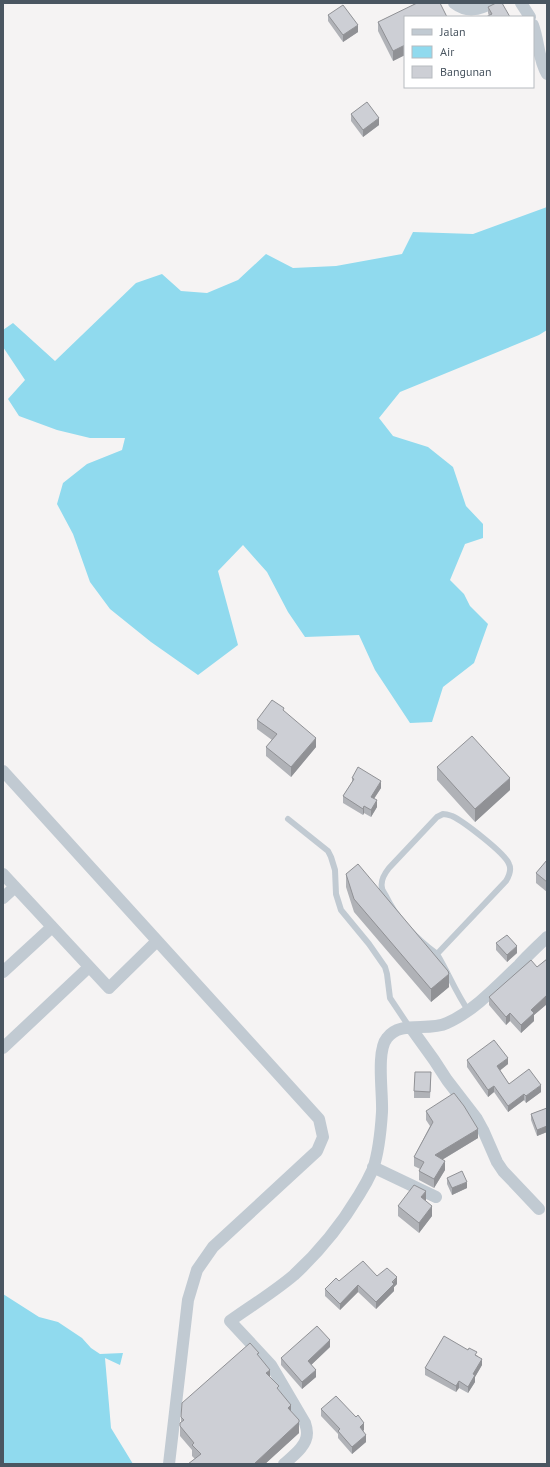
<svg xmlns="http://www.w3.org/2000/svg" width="550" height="1467" font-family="'PT Sans',sans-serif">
<rect width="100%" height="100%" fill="#f5f3f3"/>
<path fill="#90daee" d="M547,207V330L539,335L400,392L379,418L393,436L428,447L453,467L466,506L483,524V538L465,544L450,580L464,594L470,606L488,624L474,663L443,687L432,722L410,723L375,670L359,635L305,637L288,612L267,572L243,545L218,571L238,645L198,675L151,642L110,609L90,582L73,534L57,504L63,483L87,464L122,450L125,438H90L57,430L19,416L8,399L25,380L3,347V330L13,323L55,361L136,283L162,274L181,291L207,293L238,280L266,254L293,268L336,266L402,254L413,232L473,234Z
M3,1294L39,1317L58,1322L82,1338L91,1348L100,1354L123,1353L120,1365L105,1358L111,1428L133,1464H3Z"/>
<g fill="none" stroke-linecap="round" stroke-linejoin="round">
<path stroke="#c1cad2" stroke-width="6" d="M443,814C446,814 449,815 452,816C463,821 505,853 509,864C512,870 509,876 506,881L437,954C417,939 397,919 386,896C385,894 382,890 382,888C380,880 385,873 389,868L437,817Z
M288,819L328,851L331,857L335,870L336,894L341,910L369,944L385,967L387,974L390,998L410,1028
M437,954C448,972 456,993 468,1010"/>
<path stroke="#c1cad2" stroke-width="12" d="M454,3C467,13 479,10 492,3
M521,3L530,17
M533,25C539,41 538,59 547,74
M3,771L319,1119L323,1137L317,1151L213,1247L197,1270L188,1300L169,1464
M3,874L109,988L157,941
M3,898L15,887
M3,972L52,927
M411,1028L434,1060L447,1080L477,1119L483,1130L497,1162L503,1171L539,1209
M3,1048L89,967
M373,1167L436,1197
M284,1464C293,1456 307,1446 307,1433C307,1430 306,1426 305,1423L271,1365L230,1321C251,1306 274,1292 294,1275C319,1252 341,1225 359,1195C364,1187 369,1178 373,1169C378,1154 381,1128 382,1112C383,1094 376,1051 387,1038C400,1020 428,1032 447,1023C474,1011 498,985 519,965C528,955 538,946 547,937"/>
</g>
<path fill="#b0b2b7" d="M488,7L510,17L489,16L488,13Z
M328,15L358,32L343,42L328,21Z
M405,17V55L393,61L378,31V22Z
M351,114L379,125L363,137L351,121Z
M284,711L316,747L291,777L266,756V747L272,740L257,729V720Z
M437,767L510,790L475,822L437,780Z
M352,778L381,788L374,799L377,807L371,817L364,813L363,815L343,803V796L352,782Z
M547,860V892L536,883V873Z
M346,874L449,987L431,1002L354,912L346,887Z
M496,943L517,953L507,962L496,950Z
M547,959V1004L534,1015V1021L521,1033L510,1021L506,1025L489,1005V997L537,967Z
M467,1060L508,1064L500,1070L509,1084L541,1092L526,1103L524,1100L508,1112L494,1092L488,1097L467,1067Z
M431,1079L430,1098H414V1091Z
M547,1108V1132L537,1136L531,1120V1114Z
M426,1111L478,1138L442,1160L445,1170L434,1188L419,1180V1171L420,1169L414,1166V1157L430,1126L426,1120Z
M447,1178L467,1188L452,1195L447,1184Z
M426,1201L432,1216L419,1233L398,1216V1206Z
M377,1276L397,1284L394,1287V1291L376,1309L358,1292L340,1310L325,1296V1289L339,1281Z
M330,1347L311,1365L316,1377L302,1389L281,1365V1358Z
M477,1355L482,1365L475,1377V1382L468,1393L459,1388L456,1392L425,1375V1368Z
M259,1357L270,1378L291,1411L299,1433L265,1464H188L195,1459L192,1456V1450L180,1436V1426L181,1423V1417Z
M321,1409L364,1430L363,1431L366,1442L352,1454L338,1438V1434L321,1416Z"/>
<path fill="#909195" d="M358,25V32L343,42V35Z
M405,45V55L393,61V51Z
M379,118V125L363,137V130Z
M316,738V747L291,777V767Z
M510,778V790L475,822V809Z
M381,781V788L371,803V797Z
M377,800V807L371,817V810Z
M364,806V813L363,815V809Z
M517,946V953L507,962V955Z
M449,974V987L431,1002V989Z
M547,995V1004L534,1015V1021L521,1033V1025L531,1010Z
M510,1013V1021L506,1025V1017Z
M508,1058V1064L497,1073V1066Z
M541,1085V1092L526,1103V1096Z
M494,1086V1092L488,1097V1090Z
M524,1094V1100L508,1112V1106Z
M547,1126V1132L537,1136V1130Z
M478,1129V1138L435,1164V1155Z
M445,1161V1170L434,1188V1179Z
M467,1182V1188L452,1195V1188Z
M426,1191V1201L421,1207V1197Z
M432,1206V1216L419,1233V1223Z
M397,1277V1284L394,1287V1291L376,1309V1302Z
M358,1285V1292L340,1310V1304Z
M330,1340V1347L308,1368V1361Z
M482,1359V1365L475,1377V1382L468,1393V1387L473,1374Z
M270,1370V1380L266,1373Z
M316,1370V1377L302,1389V1382Z
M459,1381V1388L456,1392V1386Z
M291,1405V1415L288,1408Z
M299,1422V1433L265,1464H254Z
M364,1423V1430L360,1433V1427Z
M366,1435V1442L352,1454V1447Z"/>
<path fill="#cdcfd5" stroke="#909195" d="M417,3H440L447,17H405V45L393,51L378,22Z
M496,3H502L510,17H486L492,14L488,7Z
M343,5L358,25L343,35L328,15Z
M367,102L379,118L363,130L351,114Z
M272,700L284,708L283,710L316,738L291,767L266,747L277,734L257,720Z
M472,736L510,778L475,809L437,767Z
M358,767L381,781L371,797L377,800L371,810L364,806L363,809L343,796L354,779L352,778Z
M547,860V882L536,873Z
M358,864L448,971L449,974L431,989L354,899L346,874Z
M507,935L517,946L507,955L496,943Z
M547,959V995L531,1010L534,1013L521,1025L510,1013L506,1017L489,997L531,960L537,967Z
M494,1040L508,1058L497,1066L509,1084L529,1069L541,1085L526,1096L524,1094L508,1106L494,1086L488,1090L467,1060Z
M415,1072H431L430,1092L414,1091Z
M454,1093L464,1106L478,1129L435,1155L445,1161L434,1179L419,1171L424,1162L414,1157L433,1122L426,1111Z
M547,1108V1126L537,1130L531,1114Z
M462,1171L467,1182L452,1188L447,1178Z
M414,1185L426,1191L421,1197L432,1206L419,1223L398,1206Z
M363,1261L377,1276L387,1268L397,1277L392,1282L394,1284L376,1302L358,1285L340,1304L325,1289L336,1278L339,1281Z
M317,1326L330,1340L308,1361L316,1370L302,1382L281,1358Z
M444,1336L468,1350L469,1348L477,1352L475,1355L482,1359L473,1374L475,1375L468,1387L459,1381L456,1386L425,1368Z
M250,1343L259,1353L257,1354L270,1370L266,1373L279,1386L277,1388L291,1405L288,1408L299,1420V1422L254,1464H188L201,1454L192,1445L194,1443L180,1426V1423L184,1420L181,1417L182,1403Z
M336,1396L356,1417L358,1415L364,1423L360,1427L366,1435L352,1447L338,1431L340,1429L321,1409Z"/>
<rect width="550" height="1467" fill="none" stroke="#4a5661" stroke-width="8"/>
<rect x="404" y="16" width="130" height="72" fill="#ffffff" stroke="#b7bbc0"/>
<rect x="412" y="29" width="20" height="6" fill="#c1cad2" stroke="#b7bbc0"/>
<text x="440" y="36" font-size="12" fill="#4a5661">Jalan</text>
<rect x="412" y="46" width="20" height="12" fill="#90daee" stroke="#b7bbc0"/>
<text x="440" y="56" font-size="12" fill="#4a5661">Air</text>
<rect x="412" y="66" width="20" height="12" fill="#cdcfd5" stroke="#b7bbc0"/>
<text x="440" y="76" font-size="12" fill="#4a5661">Bangunan</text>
</svg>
